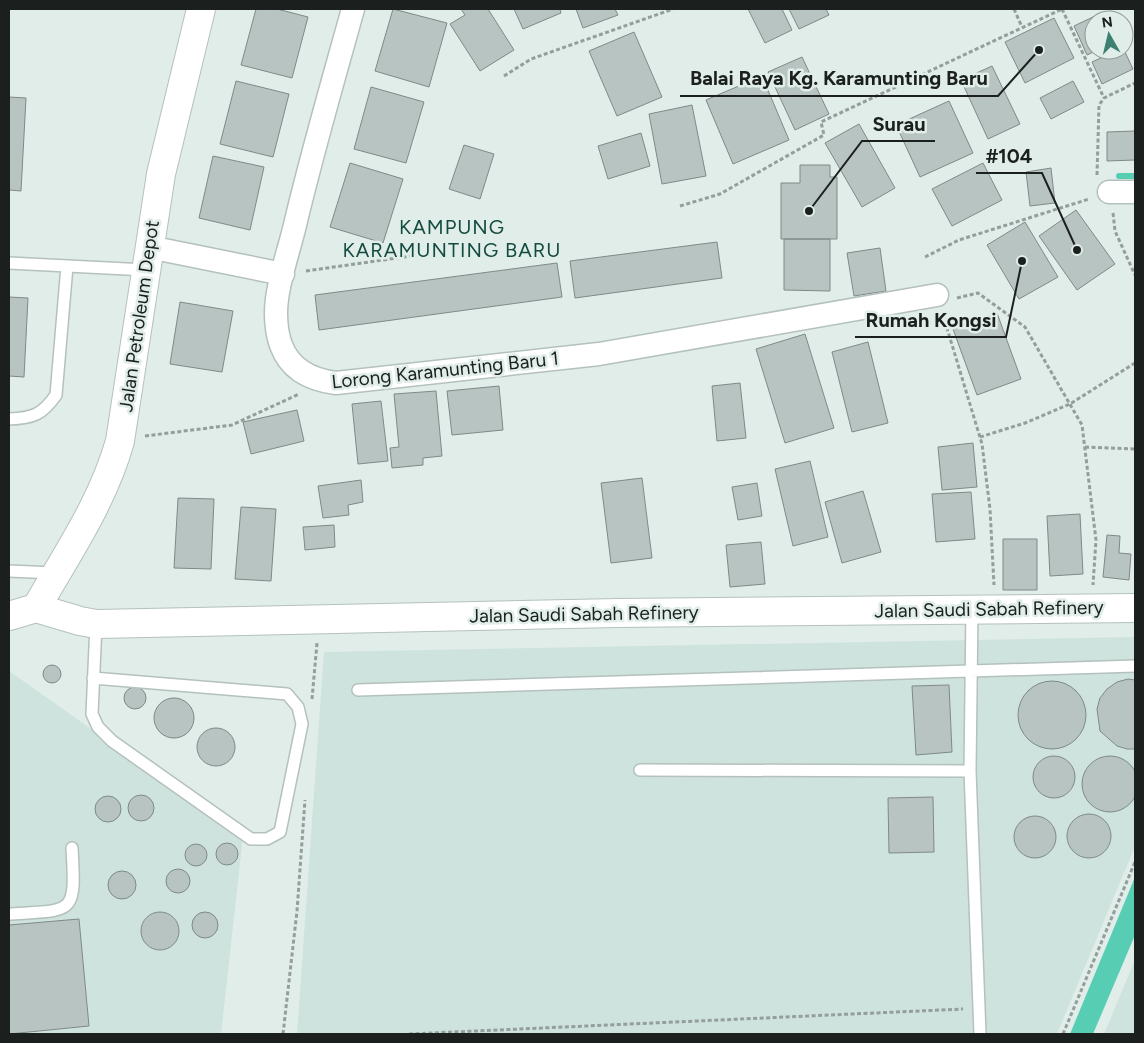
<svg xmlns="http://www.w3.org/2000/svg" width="1144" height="1043" font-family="Figtree,sans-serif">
<rect width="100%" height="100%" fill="#e0ede9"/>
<path fill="#cee3dd" d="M1135,637V846L1057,1034H297L324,652Z
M9,671L243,836L221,1034H9Z
M1135,960V1034H1104Z"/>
<path fill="#57cdb4" d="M1135,877V935L1093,1034H1070Z"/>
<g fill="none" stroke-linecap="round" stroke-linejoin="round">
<path stroke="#57cdb4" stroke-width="6" d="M1119,176H1135"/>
</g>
<path fill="#b8c4c1" stroke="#7f8a87" d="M256,9H277L308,17L292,78L241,65Z
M393,9L447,23L429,87L375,71Z
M461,9H488L514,50L480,71L450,24L465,15Z
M514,9H560L561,13L523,29Z
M576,9H615L618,15L583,28Z
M748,9H782L792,30L765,43Z
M789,9H826L829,15L799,29Z
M1095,16L1097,20H1094V50H1098L1087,55L1074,26Z
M1054,18L1074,58L1025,83L1005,42Z
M634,32L662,97L617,116L589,51Z
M1118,50H1124L1133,69L1102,84L1092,62Z
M802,57L829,114L795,130L768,72Z
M992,66L1020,124L988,139L961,80Z
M762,76L789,140L733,164L706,100Z
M236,81L289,94L273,157L220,144Z
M1073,81L1084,102L1051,119L1040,98Z
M371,87L424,102L406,163L354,149Z
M9,97L26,98L21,191L9,190Z
M949,101L973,153L920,177L896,125Z
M692,105L706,176L662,184L649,114Z
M859,124L895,188L862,207L825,143Z
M1135,131V160L1107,161V132Z
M641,133L650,166L608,179L598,146Z
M464,145L494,154L480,199L449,189Z
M213,156L264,167L250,230L199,218Z
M350,163L403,179L383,243L330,227Z
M983,163L1002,200L952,226L932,189Z
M800,165H830V177H837V239H781V183H800Z
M1051,168L1055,203L1030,206L1026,172Z
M1076,210L1115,264L1077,290L1039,236Z
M1025,222L1058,277L1019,299L987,245Z
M784,239H830V291L784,290Z
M717,242L722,278L575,298L570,261Z
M880,248L886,291L854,296L847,253Z
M557,263L562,297L319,330L315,295Z
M9,297L28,298L24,377L9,376Z
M180,302L233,311L222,372L170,364Z
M997,313L1021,379L977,395L953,329Z
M805,334L834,428L785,443L756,349Z
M868,342L888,423L852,432L832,352Z
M740,383L746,438L717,441L712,386Z
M499,386L503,430L452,435L447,391Z
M436,391L442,456L423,458V465L392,468L390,448L399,447L394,394Z
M381,401L388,461L358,464L352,404Z
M297,410L304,441L251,454L243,422Z
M973,443L977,487L942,490L938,447Z
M810,461L828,537L793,546L775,469Z
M642,478L652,558L611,563L601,483Z
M361,480L363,502L348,505L349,515L323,518L318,486Z
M757,483L762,516L738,520L732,487Z
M863,491L881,552L842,563L825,502Z
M971,492L975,539L936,542L932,494Z
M178,498L214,499L211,569L174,568Z
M241,507L276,509L271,581L235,579Z
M1080,514L1083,574L1050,576L1047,516Z
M334,525L335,547L305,550L303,527Z
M1107,535L1120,536L1119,553L1131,554L1129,580L1103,577Z
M1003,539H1037V590H1003Z
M761,542L765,584L730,587L726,545Z
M43 674a9 9 0 1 1 18 0a9 9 0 1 1-18 0Z
M1128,679L1135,680V749H1127L1117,746L1100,731L1097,709L1100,698L1107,689L1117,682Z
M1018 715a34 34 0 1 1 68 0a34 34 0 1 1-68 0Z
M949,685L952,752L916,755L912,686Z
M124 698a11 11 0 1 1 22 0a11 11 0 1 1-22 0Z
M154 718a20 20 0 1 1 40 0a20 20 0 1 1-40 0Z
M197 747a19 19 0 1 1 38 0a19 19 0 1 1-38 0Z
M1033 777a21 21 0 1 1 42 0a21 21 0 1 1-42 0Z
M1082 784a28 28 0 1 1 56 0a28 28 0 1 1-56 0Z
M128 808a13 13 0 1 1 26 0a13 13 0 1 1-26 0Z
M95 809a13 13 0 1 1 26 0a13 13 0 1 1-26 0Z
M933,797L934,852L889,853L888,798Z
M1067 836a22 22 0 1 1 44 0a22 22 0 1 1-44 0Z
M1014 837a21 21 0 1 1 42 0a21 21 0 1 1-42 0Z
M216 854a11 11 0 1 1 22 0a11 11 0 1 1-22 0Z
M185 855a11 11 0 1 1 22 0a11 11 0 1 1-22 0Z
M166 881a12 12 0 1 1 24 0a12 12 0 1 1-24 0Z
M108 885a14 14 0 1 1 28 0a14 14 0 1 1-28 0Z
M141 931a19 19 0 1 1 38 0a19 19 0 1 1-38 0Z
M192 925a13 13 0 1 1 26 0a13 13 0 1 1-26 0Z
M79,919L89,1026L9,1034V925Z"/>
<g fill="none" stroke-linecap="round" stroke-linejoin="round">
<defs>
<path id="lane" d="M9,263L146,270
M9,419C33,418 42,415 56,395L67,266
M9,571L55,573
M972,609L970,771L980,1034
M93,678L287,694L298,707L302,724L280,832L267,839H251L112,741L98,727L92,714L96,624
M358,690L1135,666
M640,770L970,771
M9,914C74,910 76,916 72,848"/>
<path id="street" d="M353,9C333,81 312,153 295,225C289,250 280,275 277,299C275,313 276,332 281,345C290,370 312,380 336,383L599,354L937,295
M1109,192H1135
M149,247L283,274"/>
<path id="secondary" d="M36,608L80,621L96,624L618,613L1135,608
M36,608C67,554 103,502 120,441L161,174L201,9
M9,616L36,608"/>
</defs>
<use href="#lane" stroke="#b4c1bd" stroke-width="14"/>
<use href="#street" stroke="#b4c1bd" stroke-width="25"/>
<use href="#secondary" stroke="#b4c1bd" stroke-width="30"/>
<path stroke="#949e9c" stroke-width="3" stroke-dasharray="4 2.5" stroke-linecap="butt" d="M1014,9L1022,27
M1062,9L1104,98
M504,76L531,59L673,9
M1097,175L1099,105L1104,98L1135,83
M680,206L720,194L824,135L821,122L1062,9
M1113,213L1115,231L1135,275
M925,257L959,240L1089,199
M306,271L411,256
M957,298L978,293L1025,327L1082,425L1096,540L1093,585
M943,315L982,444L990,509L994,585
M145,436L232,425L299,394
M980,437L1025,423L1070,404L1135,363
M1085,447L1135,449
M312,699L317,643
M283,1034L297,911L305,800
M409,1034L963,1009
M1063,1034L1135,862"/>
<use href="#lane" stroke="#fff" stroke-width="11"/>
<use href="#street" stroke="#fff" stroke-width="22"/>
<use href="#secondary" stroke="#fff" stroke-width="28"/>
</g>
<g text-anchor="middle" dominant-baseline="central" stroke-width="5" stroke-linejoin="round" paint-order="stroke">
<g font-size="19" fill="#1b201f" stroke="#e0ede9">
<text transform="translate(139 316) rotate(-82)">Jalan Petroleum Depot</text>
<text transform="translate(445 370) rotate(-6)">Lorong Karamunting Baru 1</text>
<text transform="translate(989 609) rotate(-1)">Jalan Saudi Sabah Refinery</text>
<text transform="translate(584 614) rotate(-1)">Jalan Saudi Sabah Refinery</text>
</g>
<g font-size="20" letter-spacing="1" fill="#144b40" stroke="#e0ede9">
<text x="452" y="227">KAMPUNG<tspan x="452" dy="23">KARAMUNTING BARU</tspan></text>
</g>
</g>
<path fill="none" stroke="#1b201f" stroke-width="2" d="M1039 50L998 96H680M809 211L862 141H935M1077 250L1042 173H976M1022 261L1006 337H855"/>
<g fill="#1b201f" stroke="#e0ede9" stroke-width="2">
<circle cx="1039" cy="50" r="5"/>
<circle cx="809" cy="211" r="5"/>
<circle cx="1077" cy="250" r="5"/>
<circle cx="1022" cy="261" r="5"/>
</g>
<g font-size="20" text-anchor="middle" font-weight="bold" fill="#1b201f" stroke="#e0ede9" stroke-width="5" stroke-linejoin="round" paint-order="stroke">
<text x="839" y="85">Balai Raya Kg. Karamunting Baru</text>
<text x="899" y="131">Surau</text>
<text x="1009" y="163">#104</text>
<text x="931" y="327">Rumah Kongsi</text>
</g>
<rect width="1144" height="1043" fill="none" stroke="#1b201f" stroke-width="20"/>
<g transform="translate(1109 35) rotate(352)"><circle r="24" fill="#e0ede9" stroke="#919b98"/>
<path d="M0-4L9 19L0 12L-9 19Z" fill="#3d7f70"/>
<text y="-8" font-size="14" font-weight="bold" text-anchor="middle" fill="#1b201f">N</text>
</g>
</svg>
